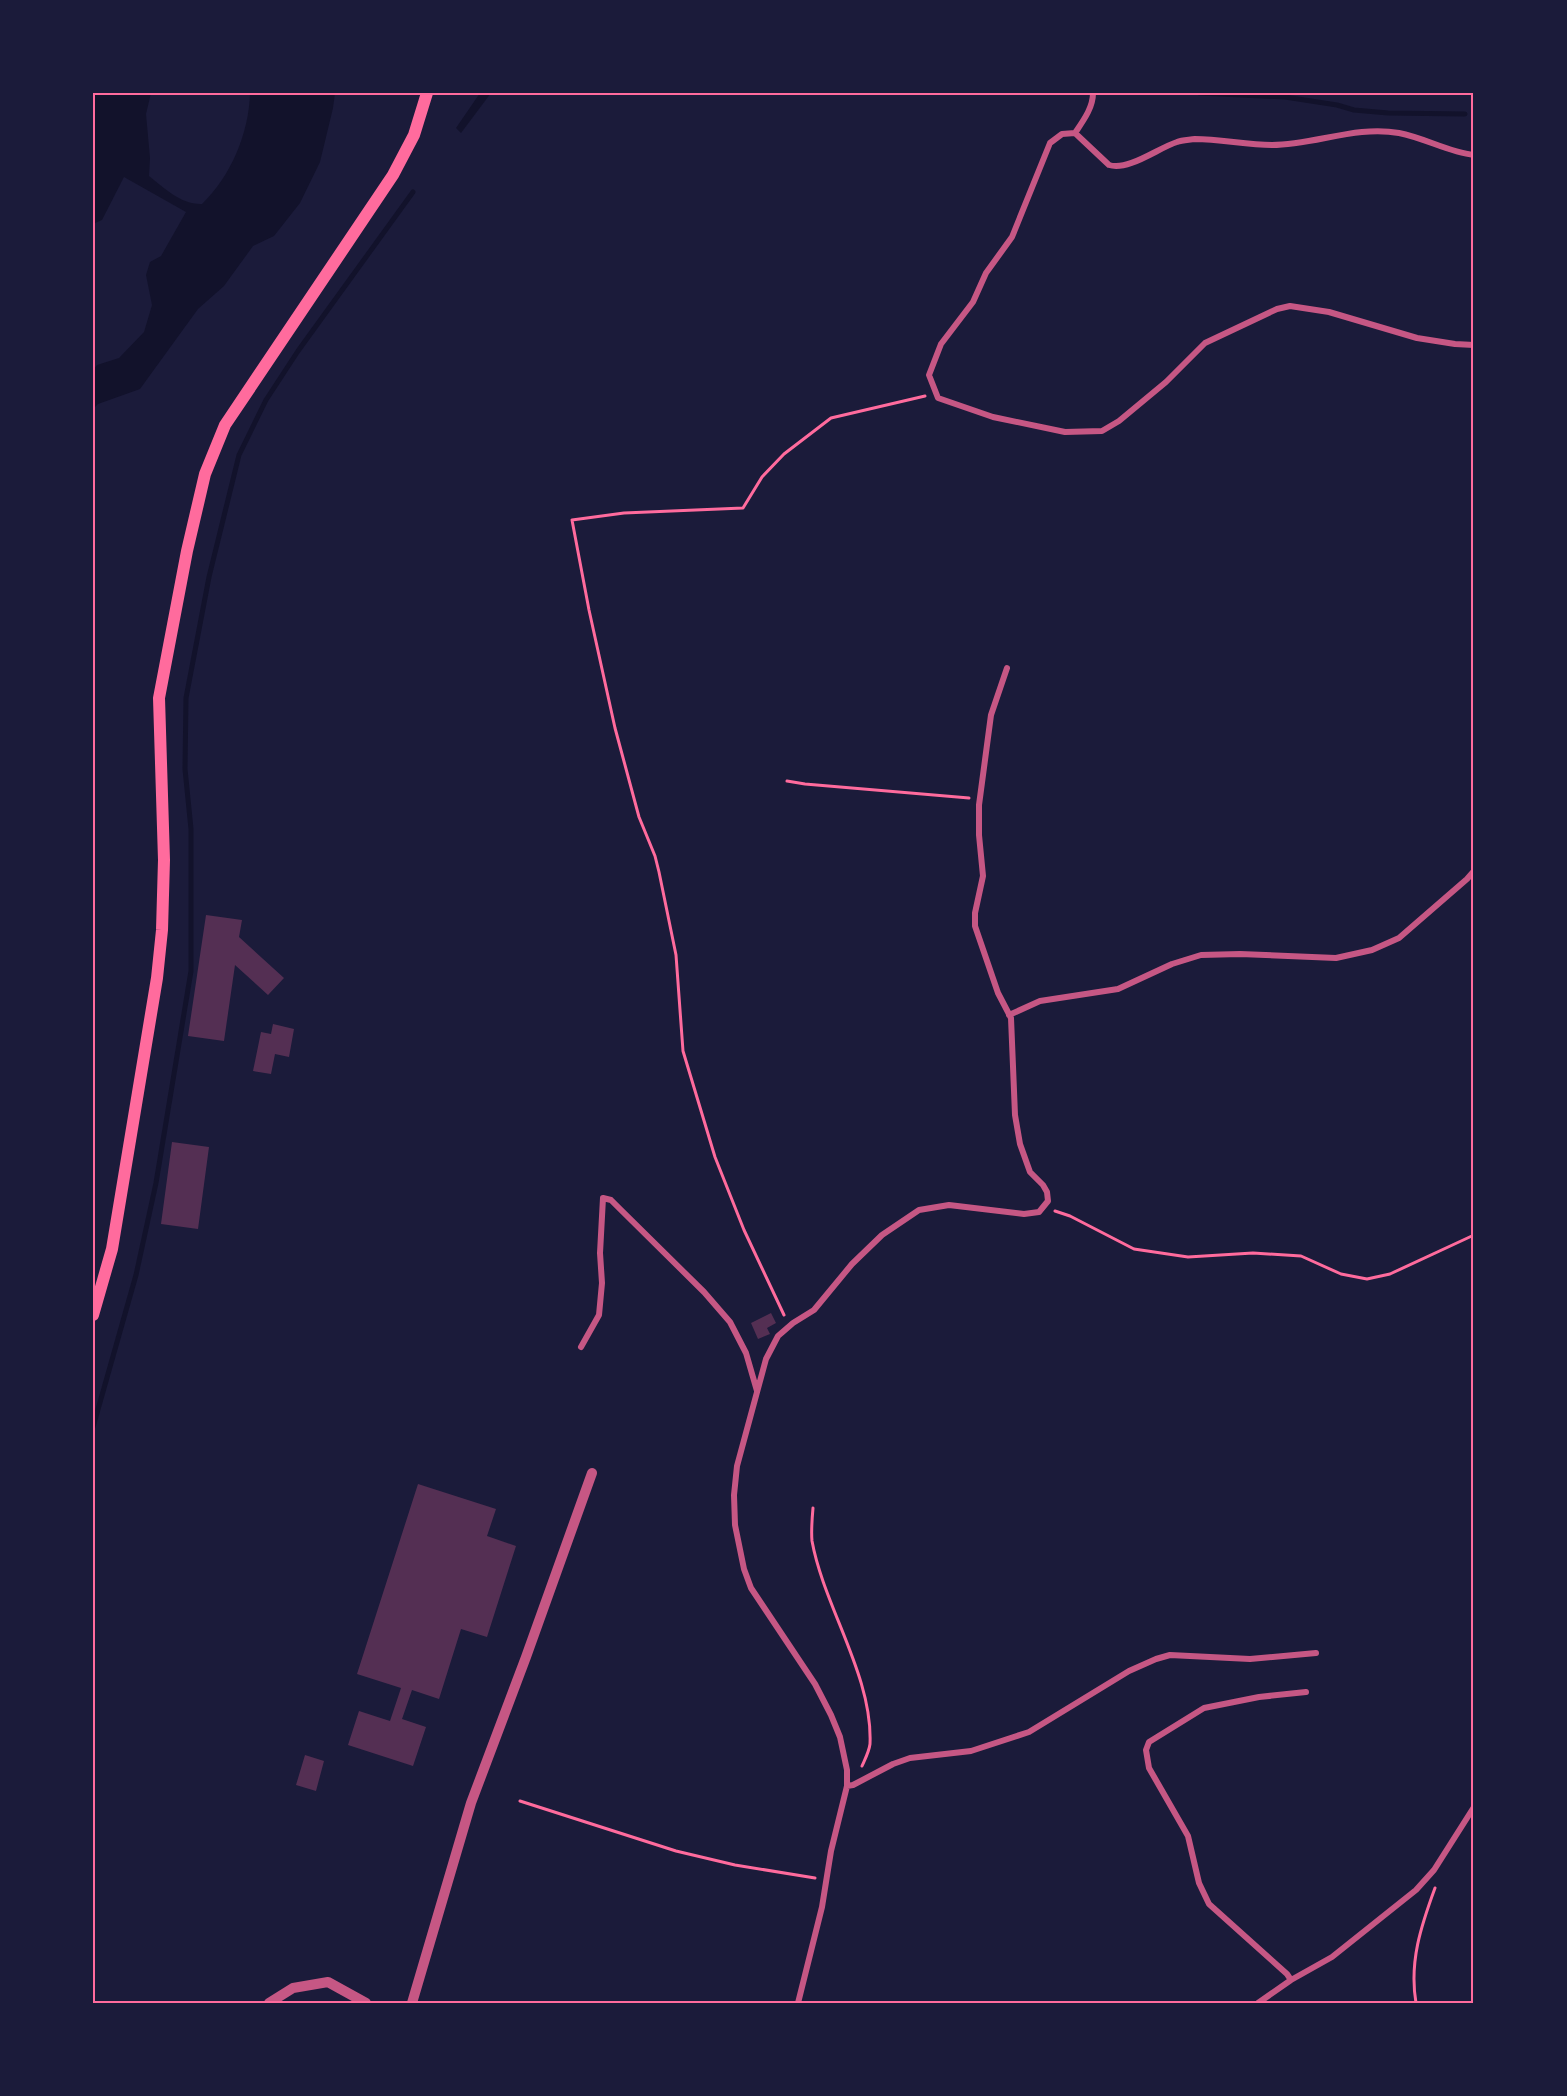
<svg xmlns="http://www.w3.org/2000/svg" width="1567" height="2096" font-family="'Times New Roman',serif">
<rect width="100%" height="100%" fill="#1b1b3a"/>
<path fill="#12122b" d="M93,93H151L146,114L150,158L149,176C164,188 182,205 202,204C231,176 249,133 250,93H335L333,108L320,162L300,203L274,236L253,246L224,286L198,309L140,389L98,404L93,409V370L97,365L119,358L144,332L152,305L146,275L150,262L161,256L186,212L124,177L102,220L93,224Z
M480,93H491L461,133L456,128Z"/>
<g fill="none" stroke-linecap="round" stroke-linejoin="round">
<path stroke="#12122b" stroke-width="5" d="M1199,93L1285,97L1337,105L1354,110L1388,113L1465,114
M93,1427L136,1275L156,1183L191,971V829L185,769L186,698L209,577L239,455L266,400L298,351L413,192"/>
</g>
<path fill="#542f53" d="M206,915L242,920L239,937L284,978L268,995L235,965L224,1041L188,1036Z
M273,1024L294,1029L289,1057L275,1054L271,1074L253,1071L261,1032L271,1034Z
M172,1142L209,1147L198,1229L161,1224Z
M771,1313L776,1323L767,1328L770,1334L758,1339L751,1323Z
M418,1484L496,1509L487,1536L516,1546L487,1637L461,1629L439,1699L412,1690L402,1719L426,1727L413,1766L348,1745L359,1711L390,1721L401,1688L357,1674Z
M305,1755L324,1761L316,1791L296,1785Z"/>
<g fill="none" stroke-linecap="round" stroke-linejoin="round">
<path stroke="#ff6b9d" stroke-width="3" d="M787,781L805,784L969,798
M1055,1211L1070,1216L1134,1249L1188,1257L1253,1253L1301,1256L1341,1274L1367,1279L1390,1274L1474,1235
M784,1315L744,1230L715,1157L683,1051L676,955L659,872L655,856L639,817L615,728L589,610L572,520L624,513L743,508L762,477L784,454L831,418L925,396
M813,1508C812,1519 811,1530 812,1541C824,1607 873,1676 870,1744C869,1752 865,1759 862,1766
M520,1801L676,1851L735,1865L815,1878
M1416,2003C1409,1962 1421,1926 1435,1888"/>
<path stroke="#c65784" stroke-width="6" d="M1093,93C1093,108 1083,121 1075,133L1062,134L1050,143L1012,237L986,273L973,302L941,344L929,375L938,398L993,417L1065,432L1102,431L1119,421L1166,382L1205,343L1277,309L1290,306L1329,312L1417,338L1455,344L1474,345
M1075,133L1109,165C1129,171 1158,148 1177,142C1182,140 1189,140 1195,139C1221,139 1246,145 1272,145C1315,145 1356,125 1399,133C1425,138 1448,152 1474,155
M1009,1015L1040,1001L1118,989L1172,964L1201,955L1240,954L1336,958L1372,950L1399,938L1467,879L1474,871
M581,1347L599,1315L602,1283L600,1253L603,1198L611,1200L620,1209L704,1292L730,1322L746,1353L757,1391
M847,1786L853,1785L893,1764L910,1758L971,1751L1029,1732L1129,1671L1156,1659L1170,1655L1250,1659L1316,1653
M1291,1980L1287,1974L1209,1904L1199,1883L1188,1836L1149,1768L1146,1750L1149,1742L1204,1708L1259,1697L1306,1692
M798,2003L822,1907L831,1851L847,1786V1770L840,1737L831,1715L815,1684L751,1588L744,1569L735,1525L734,1495L737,1466L766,1359L778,1336L793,1323L814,1310L852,1264L882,1235L919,1210L949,1205L1024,1214L1039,1212L1048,1201L1047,1192L1043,1185L1030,1172L1020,1144L1015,1115L1011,1018L998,993L975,926V913L983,876L979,835V805L991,715L1007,668
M1258,2003L1291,1980L1332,1957L1416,1890L1434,1870L1474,1807"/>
<path stroke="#c65784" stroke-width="10" d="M269,2003L293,1988L328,1982L366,2003
M412,2003L471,1803L526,1657L592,1473"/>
<path stroke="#ff6b9d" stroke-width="12" d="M93,1315L112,1249L157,978L162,930L164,860L159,698L187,551L205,474L225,425L393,175L414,135L427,93"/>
</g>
<rect width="1567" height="2096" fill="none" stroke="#1b1b3a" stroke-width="189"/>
<rect x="94" y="94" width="1378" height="1908" fill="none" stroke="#ff6b9d" stroke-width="2"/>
</svg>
